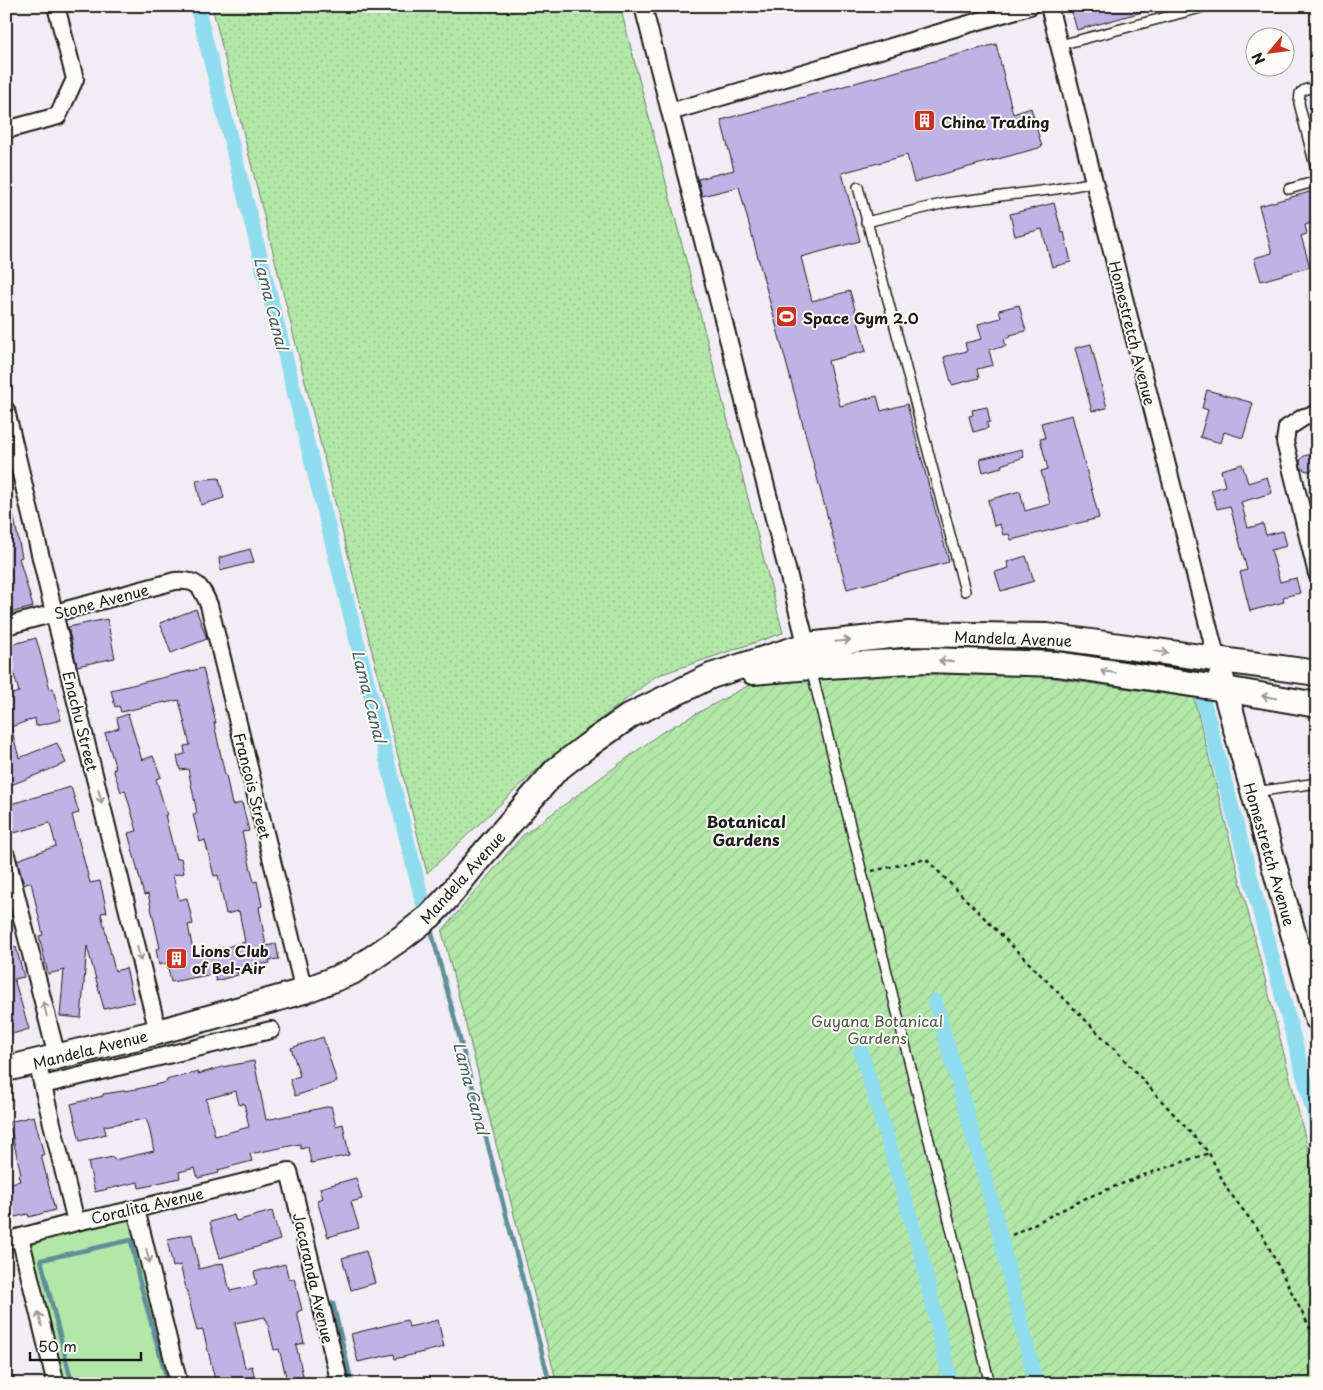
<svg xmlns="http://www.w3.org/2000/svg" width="1323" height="1390" font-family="'Playpen Sans',sans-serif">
<defs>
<pattern id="grass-dots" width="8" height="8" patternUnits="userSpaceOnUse" patternTransform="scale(1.25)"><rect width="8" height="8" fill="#b2e7a8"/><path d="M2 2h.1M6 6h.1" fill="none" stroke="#98c690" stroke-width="1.8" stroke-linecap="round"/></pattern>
<pattern id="garden-furrows" width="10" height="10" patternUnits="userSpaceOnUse" patternTransform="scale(1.25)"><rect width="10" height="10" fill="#b2e7a8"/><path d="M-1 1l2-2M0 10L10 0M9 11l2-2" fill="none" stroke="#98c690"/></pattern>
</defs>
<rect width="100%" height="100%" fill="#f0edf3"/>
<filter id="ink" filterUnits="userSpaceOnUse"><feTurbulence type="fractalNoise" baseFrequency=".02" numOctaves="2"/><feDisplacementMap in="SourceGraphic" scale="10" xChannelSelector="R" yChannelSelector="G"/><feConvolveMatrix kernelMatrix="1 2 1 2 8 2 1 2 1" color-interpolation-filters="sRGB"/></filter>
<g filter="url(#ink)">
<path fill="url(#grass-dots)" stroke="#678262" d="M212,6H620L783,633L656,676L544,763L427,873Z"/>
<path fill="#b2e7a8" stroke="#678262" d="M132,1219L172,1384H64L30,1243Z"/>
<path fill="url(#garden-furrows)" stroke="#678262" d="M875,673L1039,676L1194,698L1317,1185V1384H557L442,931L522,836L661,733L749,685Z"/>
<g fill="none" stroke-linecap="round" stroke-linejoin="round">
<path stroke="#618f9a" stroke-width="4.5" d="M423,903L425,911
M430,926L484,1130L550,1384
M333,1303L352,1384
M72,1384L41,1260L131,1240L139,1279L168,1384"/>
<path stroke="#8fdcee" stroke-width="15" d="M197,6L423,903
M1203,700L1317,1125
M935,1001L993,1206L1036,1384
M861,1052L889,1144L920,1250L951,1384"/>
</g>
<path fill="#bdb3e5" stroke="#1c1c1c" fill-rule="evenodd" d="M1070,6H1148L1149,10L1077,30Z
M996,44L1013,114L1031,108L1042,147L914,182L907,155L842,173L860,241L801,257L812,301L850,291L866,351L828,361L840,406L877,396L881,411L907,404L949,562L847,589L739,187L702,196L698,179L734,170L721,120Z
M1317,190V221L1305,225L1307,234L1301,236L1310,267L1261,281L1254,258L1272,253L1259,206Z
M1054,203L1062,233L1064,232L1071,262L1052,267L1042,229L1015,236L1010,214Z
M1019,305L1026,331L1010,335L1011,337L1004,339L1006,346L989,350L993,365L977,369L979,378L952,385L944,357L967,351L965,343L982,339L978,324L1001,318L999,310Z
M1091,344L1107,408L1092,411L1075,348Z
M1207,390L1253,403L1243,438L1224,432L1221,443L1200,437L1208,410L1202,408Z
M987,407L990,422L987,423L988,428L973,432L969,416L973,415L972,410Z
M1072,415L1099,518L1011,540L1009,534L1003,535L1000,524L994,526L988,500L1020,491L1025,511L1050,504L1041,471L1048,469L1040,439L1045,438L1041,423Z
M1022,449L1024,457L1001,465L1002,467L983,472L980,459Z
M1300 463a8 8 0 1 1 16 0a8 8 0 1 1-16 0Z
M1242,464L1248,483L1267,477L1272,493L1241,502L1248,528L1263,524L1266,535L1283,531L1287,546L1271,550L1280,582L1296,578L1300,593L1283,597L1284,602L1250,611L1240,572L1247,570L1230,506L1217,509L1211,490L1225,486L1221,470Z
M219,478L224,498L201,505L196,480Z
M12,508L22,557L19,558L33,607L6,614V509Z
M250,549L254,562L220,571L219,558Z
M1026,556L1034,581L1001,591L995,572L1009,568L1007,562Z
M196,609L207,639L171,653L160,623Z
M107,619L115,658L77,666L68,627Z
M36,638L50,689L53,688L61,720L36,726L35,718L11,727L19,758L57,743L66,763L6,787V696L19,692L6,646Z
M203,668L216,723H214L225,775H226L232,805L242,803L249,831L242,832L254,882L257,881L262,906L259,907L266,946L276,944L279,959L269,960L270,963L236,968L238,975L216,981L214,974L171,982L167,963L159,965L156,949L160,948L148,894L144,895L128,833L137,831L125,790L121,792L113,769H116L105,733L119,728L117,718L128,714L142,760L153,756L161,777L156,779L167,815H165L176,859L181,858L184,873L173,875L179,900L187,898L193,924L188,925L194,956L245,942L239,911L226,914L218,875L214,876L205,840L200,842L193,814L197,813L188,769L180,770L177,756L185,754L184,746L190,745L179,700L165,703V702L121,712L119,706L115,707L111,690Z
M71,787L79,813L72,815L90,883L100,881L107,912L101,913L115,971L126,968L134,1002L104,1009L87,946L81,1018L60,1016L64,970L48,974L39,936L43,935L31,882L24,885L17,860L56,846L50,823L14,833L7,805Z
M16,947L24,977L14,979L29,1029L6,1036V950Z
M323,1037L337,1082L295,1096L290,1079L300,1076L291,1048Z
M254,1061L266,1120L331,1106L336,1126L343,1124L349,1155L311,1163L308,1147L301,1149L300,1144L250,1154L252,1161L218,1170L219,1173L198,1178L195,1168L179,1172L180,1178L153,1184V1185L139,1188L138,1182L95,1192L88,1162L113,1157L114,1160L154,1151L149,1127L146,1119L104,1126L106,1134L80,1141L71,1104L103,1096V1094L137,1089L167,1082L166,1080L198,1072V1074L222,1067ZM236,1091L239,1105L244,1103L249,1127L215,1136L206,1099Z
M34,1116L44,1155H41L55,1210L29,1217L28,1214L6,1219V1184L20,1181L18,1175L21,1174L9,1122Z
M356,1178L362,1199L351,1202L359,1228L328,1237L317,1200L323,1198L320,1188Z
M272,1211L280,1240L220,1258L210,1222L234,1215L236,1221Z
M192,1234L199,1269L223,1263L230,1291L257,1285L254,1272L285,1264L289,1280L294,1278L302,1310L297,1312L304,1343L296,1345L305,1384H288L279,1349L274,1350L267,1320H266L265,1317L235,1323L245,1368L252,1366L256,1384H216L203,1330L197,1331L180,1265L173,1267L167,1239Z
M366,1251L375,1283L351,1290L342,1258Z
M407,1320L409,1327L438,1320L444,1347L395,1359L394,1354L358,1362L351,1334Z"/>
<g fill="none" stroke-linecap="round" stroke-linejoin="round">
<defs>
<path id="service" d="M1060,45L1208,6
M1317,86L1304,90L1300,93L1299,103L1317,174
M858,187L965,591
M1289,189L1317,181
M866,222L946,203L1056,189L1095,182
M811,669L990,1384
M1255,792L1317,783"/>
<path id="minor" d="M643,6L809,655
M1049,6L1217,660
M670,112L1030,6
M6,130L58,116L75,79L56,6
M6,410L54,613L158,1032
M1317,414L1304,417L1287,428L1285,442L1317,574
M6,626L175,581C197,579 201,586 209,605L304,991
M6,855L57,1057
M37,1062L76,1222
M43,1085L271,1030
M136,1209L179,1384
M20,1237L56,1384
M6,1241L76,1222L136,1209L289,1171L340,1384"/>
<path id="secondary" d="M753,672L811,667L926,660L1057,664L1225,689L1317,705
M1221,676L1317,1018
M6,1069L158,1032L304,991L352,972L403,937L430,916L448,897L477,861L556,770L587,746L631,715L711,676L807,645L909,634L1047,636L1317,673"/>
</defs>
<use href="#service" stroke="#1c1c1c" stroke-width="12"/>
<use href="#minor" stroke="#1c1c1c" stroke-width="20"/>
<use href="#secondary" stroke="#1c1c1c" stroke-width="28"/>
<path stroke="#1c1c1c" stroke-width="2.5" stroke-dasharray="4 4" stroke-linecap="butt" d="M872,871L926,859L1121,1056L1209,1153L1227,1189L1263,1236L1317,1342
M1012,1235L1086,1198L1144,1175L1209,1153"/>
<use href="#service" stroke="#fdfcf7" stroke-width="9"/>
<use href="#minor" stroke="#fdfcf7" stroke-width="16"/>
<use href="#secondary" stroke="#fdfcf7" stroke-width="24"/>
</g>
<defs><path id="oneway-shaft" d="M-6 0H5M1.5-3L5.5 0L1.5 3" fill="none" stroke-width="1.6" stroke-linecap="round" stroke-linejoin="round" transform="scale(1.25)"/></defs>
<g stroke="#989794">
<use href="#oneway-shaft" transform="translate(843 641) rotate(-6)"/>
<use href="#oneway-shaft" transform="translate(1161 652) rotate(8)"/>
<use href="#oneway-shaft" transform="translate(946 661) rotate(-178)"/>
<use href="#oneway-shaft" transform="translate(1108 672) rotate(-172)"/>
<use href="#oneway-shaft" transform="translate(1269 697) rotate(-170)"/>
<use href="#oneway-shaft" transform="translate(100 796) rotate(76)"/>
<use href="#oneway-shaft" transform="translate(139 954) rotate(76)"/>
<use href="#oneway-shaft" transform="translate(45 1009) rotate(-104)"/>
<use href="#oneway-shaft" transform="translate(148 1256) rotate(76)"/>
<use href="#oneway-shaft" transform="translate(40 1319) rotate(-104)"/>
</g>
</g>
<defs>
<symbol id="building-square" viewBox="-11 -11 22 22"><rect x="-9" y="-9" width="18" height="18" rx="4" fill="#c8321e" stroke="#fdfcf7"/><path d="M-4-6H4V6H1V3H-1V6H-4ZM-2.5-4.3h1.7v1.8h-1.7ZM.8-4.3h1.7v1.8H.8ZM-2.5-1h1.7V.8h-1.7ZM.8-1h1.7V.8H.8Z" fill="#fff"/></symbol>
<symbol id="stadium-square" viewBox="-11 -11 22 22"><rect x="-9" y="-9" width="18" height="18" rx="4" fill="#c8321e" stroke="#fdfcf7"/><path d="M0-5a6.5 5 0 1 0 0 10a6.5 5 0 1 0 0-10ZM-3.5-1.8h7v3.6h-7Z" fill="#fff"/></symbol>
</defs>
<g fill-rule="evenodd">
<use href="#building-square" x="912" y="108" width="25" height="25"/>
<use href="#stadium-square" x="774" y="304" width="25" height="25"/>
<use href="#building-square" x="164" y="946" width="25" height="25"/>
</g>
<g text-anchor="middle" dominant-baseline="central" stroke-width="4" stroke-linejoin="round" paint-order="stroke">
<g font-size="15" font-weight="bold" fill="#1c1c1c" stroke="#fdfcf7" text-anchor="start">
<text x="941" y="121">China Trading</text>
<text x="803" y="317">Space Gym 2.0</text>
<text x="192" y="950">Lions Club<tspan x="192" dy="17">of Bel-Air</tspan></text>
</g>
<g font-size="15" fill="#1c1c1c" stroke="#fdfcf7">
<text transform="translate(1133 333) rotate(76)">Homestretch Avenue</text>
<text transform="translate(101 601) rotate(-15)">Stone Avenue</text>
<text transform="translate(1013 638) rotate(2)">Mandela Avenue</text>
<text transform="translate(81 721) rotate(76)">Enachu Street</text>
<text transform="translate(253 786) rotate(76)">Francois Street</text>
<text transform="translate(1270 854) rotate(74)">Homestretch Avenue</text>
<text transform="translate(462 877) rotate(-48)">Mandela Avenue</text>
<text transform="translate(90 1049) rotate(-14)">Mandela Avenue</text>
<text transform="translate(147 1205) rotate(-13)">Coralita Avenue</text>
<text transform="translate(314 1278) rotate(77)">Jacaranda Avenue</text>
</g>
<g font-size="15" fill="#495946" stroke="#fdfcf7">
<text x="877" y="1020">Guyana Botanical<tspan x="877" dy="17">Gardens</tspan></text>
</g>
<g font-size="16" font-style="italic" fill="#445f66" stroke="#fdfcf7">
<text transform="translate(272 303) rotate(76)">Lama Canal</text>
<text transform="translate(370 696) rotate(76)">Lama Canal</text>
<text transform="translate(472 1088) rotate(75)">Lama Canal</text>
</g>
<g font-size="16" font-weight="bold" fill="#1c1c1c" stroke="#fdfcf7">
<text x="746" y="821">Botanical<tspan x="746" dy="18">Gardens</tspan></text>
</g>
</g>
<rect width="1323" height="1390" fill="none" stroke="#fdfcf7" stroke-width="25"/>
<rect x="12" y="12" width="1298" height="1365" fill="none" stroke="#1c1c1c" stroke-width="2" filter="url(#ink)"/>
<g transform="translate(1270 52) rotate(241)"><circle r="24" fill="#fdfcf7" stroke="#a3a29f"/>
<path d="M0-4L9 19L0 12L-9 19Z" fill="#c8321e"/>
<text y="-8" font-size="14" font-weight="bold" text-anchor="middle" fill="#1c1c1c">N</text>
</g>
<path d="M30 1352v8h111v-8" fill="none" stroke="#1c1c1c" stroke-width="2.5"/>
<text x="38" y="1352" font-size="15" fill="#1c1c1c" stroke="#fdfcf7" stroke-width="4" paint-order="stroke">50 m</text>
</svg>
